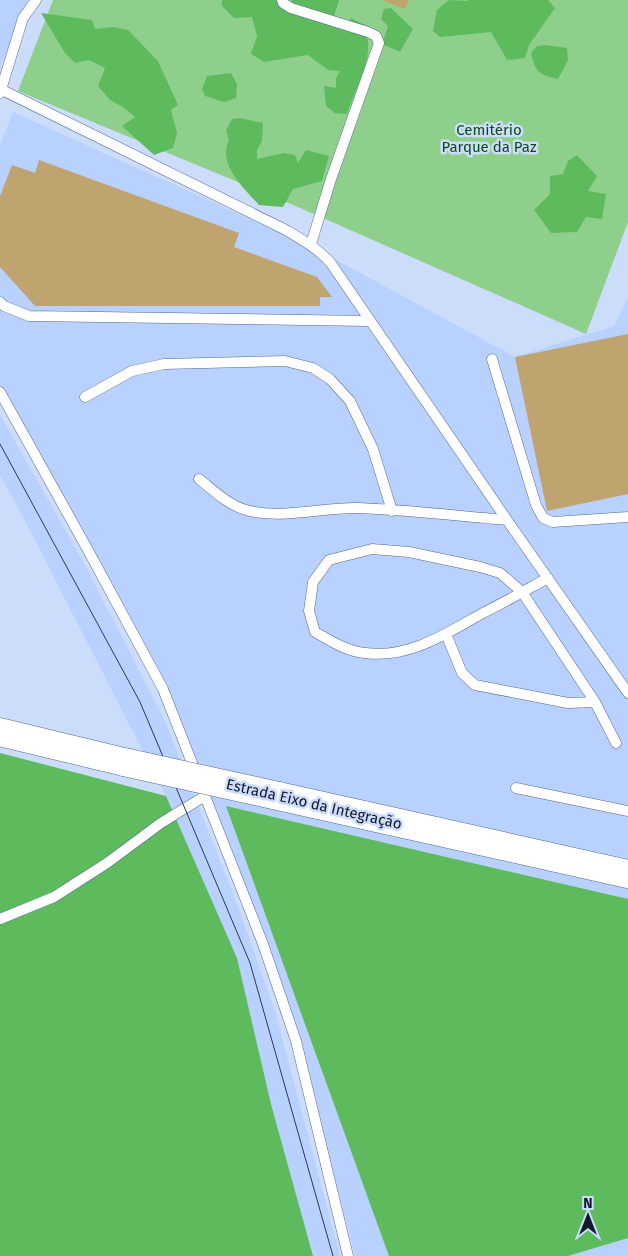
<svg xmlns="http://www.w3.org/2000/svg" width="628" height="1256" font-family="'Fira Sans',sans-serif">
<rect width="100%" height="100%" fill="#ccdcfb"/>
<path fill="#b9d1fe" d="M0,0H27L0,68Z
M13,112L316,249L515,357L614,326L628,297V1256H355L295,1027L165,687L0,400V145Z
M0,415L85,565L165,721L240,912L276,1015L340,1256H313L271,1104L237,958L166,796L20,511L0,475Z"/>
<path fill="#8fcf8c" d="M53,0H628V222L586,334L298,207L18,91Z"/>
<path fill="#5ebb5d" d="M222,0H279L287,10L292,0H339L331,26L344,30L351,18L365,25C366,32 368,39 368,45C370,62 353,96 347,114L335,113L326,106L324,86L336,88V78L340,71L328,70L308,55L264,62L251,54L257,36L252,17L234,18L222,6Z
M449,0L467,1L468,0H548L555,8L529,45L525,58L507,60L491,32L440,37L433,31L437,10Z
M391,8L413,29L400,52L382,44L388,26L381,19L384,9Z
M41,13L92,20L95,29L114,27L128,30L158,61L178,105L171,110L177,133L173,148L154,155L122,126L135,117L123,107L110,100L98,86L105,68L89,60L75,63L65,53Z
M546,45L567,48L568,60L558,79C539,75 535,72 531,53L537,46Z
M231,73L237,84L236,98L224,102L205,96L202,89L207,76Z
M240,118L263,123L262,141L257,150V159L284,153L295,155L298,163L306,150L329,156L322,181L293,189L283,207L259,205C244,188 217,164 229,140L226,130L232,119Z
M577,155L597,176L588,191L606,194L602,219L586,217L577,232L551,233L534,210L550,194V176L563,174L568,161Z
M0,753L166,796L237,958L271,1104L313,1256H0Z
M226,806L628,899V1238L568,1256H389Z"/>
<path fill="#bfa470" d="M382,0H409L405,9Z
M39,160L239,233L234,247L317,277L332,297H320V306H35L0,267V196L12,165L35,173Z
M628,334V494L547,511L515,357Z"/>
<g fill="none" stroke-linecap="round" stroke-linejoin="round">
<defs>
<path id="lane" d="M282,0L283,3L291,8L368,32L376,36L379,43L331,179L311,244
M2,90L284,229C301,239 316,247 330,262L507,520L628,693
M0,93L23,18L36,0
M0,302L4,306L29,316L370,321
M492,359L536,505L543,518L553,522L628,517
M0,392L89,552L163,689L263,944L296,1041L348,1256
M85,397L132,371L164,364L285,361L313,368L330,379L350,401L373,449L392,511
M199,479C213,490 228,505 246,510C279,520 324,507 359,508C408,510 458,516 507,520
M548,578C526,590 505,602 483,613C447,633 409,659 365,653C346,651 331,641 315,632L309,611L313,582L329,560L372,549L409,552L480,567L500,573L522,592L595,702L616,743
M446,634L462,673L475,685L568,703L595,702
M516,788L628,811
M0,919L54,897L107,863L161,823L205,796"/>
<path id="secondary" d="M0,732L124,762
M278,796L628,874"/>
</defs>
<use href="#lane" stroke="#516793" stroke-width="11"/>
<use href="#secondary" stroke="#516793" stroke-width="29"/>
<use href="#lane" stroke="#fff" stroke-width="10"/>
<use href="#secondary" stroke="#fff" stroke-width="28"/>
<path stroke="#2e384c" stroke-width="1" d="M0,444L140,702L250,963L333,1256"/>
<defs>
<path id="secondary-bridge" d="M124,762L278,796"/>
</defs>
<use href="#secondary-bridge" stroke="#516793" stroke-width="29" stroke-linecap="butt"/>
<use href="#secondary-bridge" stroke="#fff" stroke-width="28"/>
</g>
<g text-anchor="middle" dominant-baseline="central" stroke-width="5" stroke-linejoin="round" paint-order="stroke">
<g font-size="15" fill="#0c4e0f" stroke="#ccdcfb">
<text x="489" y="130">Cemitério<tspan x="489" dy="17">Parque da Paz</tspan></text>
</g>
<g font-size="15" fill="#121b2d" stroke="#ccdcfb">
<text transform="translate(314 804) rotate(13)">Estrada Eixo da Integração</text>
</g>
</g>
<g transform="translate(588 1216)" stroke="#ccdcfb" stroke-width="4" paint-order="stroke">
<path d="M0-4L9 19L0 12L-9 19Z" fill="#121b2d"/>
<text y="-8" font-size="14" font-weight="bold" text-anchor="middle" fill="#121b2d">N</text>
</g>
</svg>
